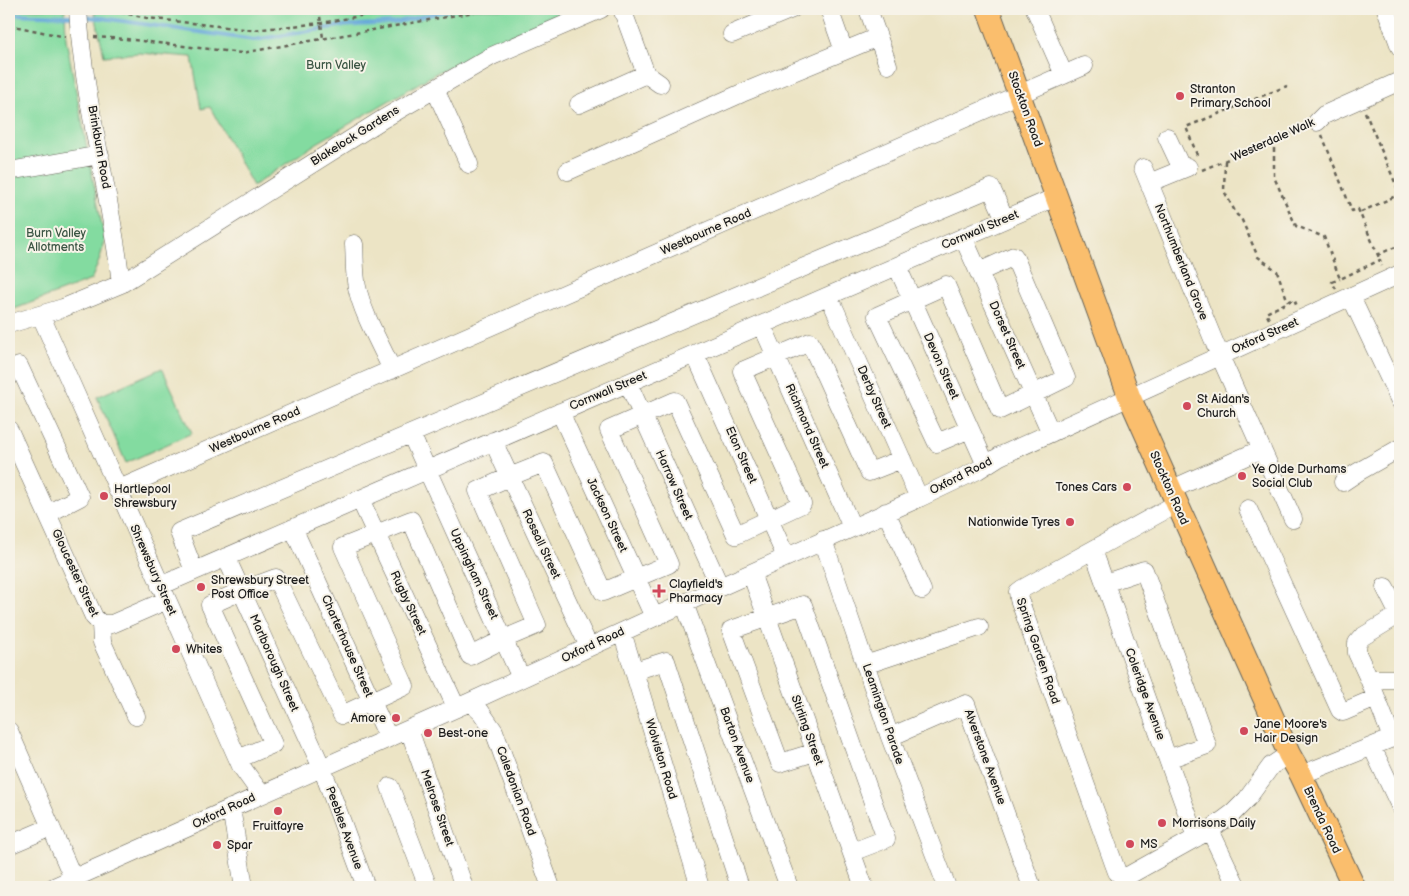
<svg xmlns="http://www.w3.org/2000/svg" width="1409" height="896" font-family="'Balsamiq Sans',sans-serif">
<rect width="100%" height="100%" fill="#f7f3e8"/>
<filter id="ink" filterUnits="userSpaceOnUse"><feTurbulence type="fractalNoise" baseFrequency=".02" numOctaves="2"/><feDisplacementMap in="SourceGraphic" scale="10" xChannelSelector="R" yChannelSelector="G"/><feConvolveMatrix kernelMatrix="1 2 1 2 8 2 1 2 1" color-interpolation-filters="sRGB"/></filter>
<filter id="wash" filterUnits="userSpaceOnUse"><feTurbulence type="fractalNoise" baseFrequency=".0096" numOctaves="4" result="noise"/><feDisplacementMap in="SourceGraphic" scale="20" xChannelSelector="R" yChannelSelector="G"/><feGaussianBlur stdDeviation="1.12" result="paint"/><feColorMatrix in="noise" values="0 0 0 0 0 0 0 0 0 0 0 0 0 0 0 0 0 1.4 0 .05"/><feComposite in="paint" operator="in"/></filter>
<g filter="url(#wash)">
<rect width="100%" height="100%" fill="#ece4c5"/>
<path fill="#83dba0" stroke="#507c5e" d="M9,9H65L66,39L105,241L99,261L91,280L9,311Z
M94,9H585L438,72L317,143L253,186L210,107L201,109L192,57L139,53L104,56Z
M162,368L192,433L126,463L97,397Z"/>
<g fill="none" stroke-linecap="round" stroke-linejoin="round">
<path stroke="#64a7d9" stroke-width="4" d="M9,14L74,16
M83,17L102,18L254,40L340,26L393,23L454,9"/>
</g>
</g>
<g filter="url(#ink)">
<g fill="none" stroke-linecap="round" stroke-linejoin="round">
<defs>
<path id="minor" d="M78,9C83,102 111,192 121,284
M622,9L646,74L660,84
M829,9L844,51
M868,9L888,65
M1035,9L1064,75
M1386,9L1400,47
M732,34L792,9
M435,89L469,164
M579,104L646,74
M1317,122L1324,115L1400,81
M1167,137L1182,169
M1143,168L1220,356L1293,519
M9,171L100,155
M568,171L742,93L878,37
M1149,183L1188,167
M963,237L1051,433
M354,244C355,258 354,273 357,287C363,315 380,343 392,370
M897,266L986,465
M829,296L919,498
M1351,297L1400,401
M41,316L241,766L261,794
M9,324L63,308L121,284L383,119L492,56L601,9
M762,325L852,527
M695,354L786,557
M9,370L19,366L80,497L47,514
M628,383L720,587
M560,412L654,617
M970,429L937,443L877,316L946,285L1000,410L1066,378L1014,256L979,272
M9,430L94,617L101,624
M411,434L521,678
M493,441L589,647
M1343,482L1358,472L1400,448
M117,490L1084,66
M1170,490L1262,449
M360,499L456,707
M1248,509L1340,710L1343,712L1376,698
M886,512L922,590
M293,528L388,737
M823,540L890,737L947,887
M1093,550L1196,838
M226,557L322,768L366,887
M194,571L179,532L991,188L1005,219
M751,573L864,887
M1105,583L1144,570L1207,745L1168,759
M160,586L1056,197
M1385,587L1398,613
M684,603L789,887
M101,624L102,642L136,716
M101,624H112L167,600
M622,632L700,887
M865,665L979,627
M634,671L666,661L740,887
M1369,679H1400
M470,702L481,712L494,731L551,887
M409,729L464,887
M9,731L77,887
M890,737L966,704L1032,887
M1392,738L1369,679L1357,653V643L1362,637L1395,617L1400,608
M1372,747L1400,806
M815,752L780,763L731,630L803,605L886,839L852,852
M238,759L273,744L210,605L241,591L276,578L342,715L405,686L343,547L411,520L470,656L504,639L537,625L478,491L509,477L544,463L603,592L669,564L609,430L675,401L736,535L802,504L742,371L810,342L869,472L902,459
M1301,775L1400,735
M390,787L428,887
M231,808L244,887
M1210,830L1237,887
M9,845L51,827
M1124,878L1117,872L1114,864L1019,599L1018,592L1022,589L1176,504
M54,887L470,702L720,587L919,498L978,470L1000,456L1400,274
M1119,887L1124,878L1210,830L1233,813L1247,799L1271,766L1289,754"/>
<path id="major" d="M988,9L1129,396L1289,754L1301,775L1354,887"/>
</defs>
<use href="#minor" stroke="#656257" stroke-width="19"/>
<use href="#major" stroke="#656257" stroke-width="24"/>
<path stroke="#656257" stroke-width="2.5" stroke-dasharray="4 4" stroke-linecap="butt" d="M105,9L147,18L252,30L322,23L397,9
M319,9L323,38
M9,25L66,37
M94,37L125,39L242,53L491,9
M1365,112L1400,194
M1322,135L1352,211L1358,209L1380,260
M1274,140V177L1296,226L1324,237L1340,279L1380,260L1382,266
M1197,155L1186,127L1287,86
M1225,161L1224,191L1237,215L1241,218L1258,257L1277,271L1288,302
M1202,170L1303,128
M1361,212L1400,194
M1377,255L1400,245
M1336,289L1332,282L1340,279
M1269,319L1266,313L1294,299L1297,306"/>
<use href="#minor" stroke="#fff" stroke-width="18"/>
<use href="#major" stroke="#fabe6d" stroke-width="22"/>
</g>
</g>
<g fill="#d1495b" stroke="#f7f3e8" stroke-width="2">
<circle cx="1180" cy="96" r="5"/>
<circle cx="1187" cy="406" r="5"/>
<circle cx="1242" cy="476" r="5"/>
<circle cx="1127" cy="487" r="5"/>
<circle cx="104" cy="496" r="5"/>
<circle cx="1070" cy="522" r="5"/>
<circle cx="201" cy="587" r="5"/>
<path d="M656.5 583.5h5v5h5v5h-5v5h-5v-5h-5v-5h5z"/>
<circle cx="176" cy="649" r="5"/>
<circle cx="396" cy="718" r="5"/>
<circle cx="1244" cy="731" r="5"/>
<circle cx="428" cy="733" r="5"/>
<circle cx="278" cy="811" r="5"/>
<circle cx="1162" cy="823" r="5"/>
<circle cx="1130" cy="844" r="5"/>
<circle cx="217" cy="845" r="5"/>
</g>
<g text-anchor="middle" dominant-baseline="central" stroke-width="4" stroke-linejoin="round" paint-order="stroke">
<g font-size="12" fill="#3b5544" stroke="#f7f3e8">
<text x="336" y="65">Burn Valley</text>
<text x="56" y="233">Burn Valley<tspan x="56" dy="14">Allotments</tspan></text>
</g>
<g font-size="12" fill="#1c1c1c" stroke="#f7f3e8" text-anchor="start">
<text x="1190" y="89">Stranton<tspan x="1190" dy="14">Primary School</tspan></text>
<text x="1197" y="399">St Aidan's<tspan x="1197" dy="14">Church</tspan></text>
<text x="1252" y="469">Ye Olde Durhams<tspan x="1252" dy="14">Social Club</tspan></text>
<text x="1117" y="487" text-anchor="end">Tones Cars</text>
<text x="114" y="489">Hartlepool<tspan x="114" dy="14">Shrewsbury</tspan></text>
<text x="1060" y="522" text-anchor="end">Nationwide Tyres</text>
<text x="211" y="580">Shrewsbury Street<tspan x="211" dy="14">Post Office</tspan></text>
<text x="669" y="584">Clayfield's<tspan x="669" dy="14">Pharmacy</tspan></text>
<text x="186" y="649">Whites</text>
<text x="386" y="718" text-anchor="end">Amore</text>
<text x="1254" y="724">Jane Moore's<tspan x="1254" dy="14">Hair Design</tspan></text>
<text x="438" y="733">Best-one</text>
<text x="1172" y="823">Morrisons Daily</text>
<text x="278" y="826" text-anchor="middle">Fruitfayre</text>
<text x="1140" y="844">MS</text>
<text x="227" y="845">Spar</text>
</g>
<g font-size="12" fill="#1c1c1c" stroke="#f7f3e8">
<text transform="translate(1025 109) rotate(70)">Stockton Road</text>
<text transform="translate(355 136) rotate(-32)">Blakelock Gardens</text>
<text transform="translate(1273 140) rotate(-24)">Westerdale Walk</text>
<text transform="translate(99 147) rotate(80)">Brinkburn Road</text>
<text transform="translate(980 230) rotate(-23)">Cornwall Street</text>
<text transform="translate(706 232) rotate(-24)">Westbourne Road</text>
<text transform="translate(1181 262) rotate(68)">Northumberland Grove</text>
<text transform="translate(1007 335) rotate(66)">Dorset Street</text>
<text transform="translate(1265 336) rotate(-24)">Oxford Street</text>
<text transform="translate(941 366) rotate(66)">Devon Street</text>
<text transform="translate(608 391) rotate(-23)">Cornwall Street</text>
<text transform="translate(874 397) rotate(66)">Derby Street</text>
<text transform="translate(807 426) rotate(66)">Richmond Street</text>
<text transform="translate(255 430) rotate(-24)">Westbourne Road</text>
<text transform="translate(741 455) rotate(66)">Eton Street</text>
<text transform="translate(961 476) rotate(-27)">Oxford Road</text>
<text transform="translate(674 485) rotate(66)">Harrow Street</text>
<text transform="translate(1169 488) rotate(66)">Stockton Road</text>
<text transform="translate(607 515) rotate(65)">Jackson Street</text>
<text transform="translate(541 544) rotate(65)">Rossall Street</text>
<text transform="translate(153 570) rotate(66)">Shrewsbury Street</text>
<text transform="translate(75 573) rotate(65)">Gloucester Street</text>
<text transform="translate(474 574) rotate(65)">Uppingham Street</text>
<text transform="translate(408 603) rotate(65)">Rugby Street</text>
<text transform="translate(593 645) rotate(-25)">Oxford Road</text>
<text transform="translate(347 646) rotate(66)">Charterhouse Street</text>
<text transform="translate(1038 651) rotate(71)">Spring Garden Road</text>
<text transform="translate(274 663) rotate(66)">Marlborough Street</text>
<text transform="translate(1145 694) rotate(70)">Coleridge Avenue</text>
<text transform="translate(883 714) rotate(71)">Leamington Parade</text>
<text transform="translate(807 730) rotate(70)">Stirling Street</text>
<text transform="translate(737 745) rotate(70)">Barton Avenue</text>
<text transform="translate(985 757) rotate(70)">Alverstone Avenue</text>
<text transform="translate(661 759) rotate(73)">Wolviston Road</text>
<text transform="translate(516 791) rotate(70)">Caledonian Road</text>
<text transform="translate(437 808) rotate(71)">Melrose Street</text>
<text transform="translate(224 811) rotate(-25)">Oxford Road</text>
<text transform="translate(1322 820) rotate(65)">Brenda Road</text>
<text transform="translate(344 828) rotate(70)">Peebles Avenue</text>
</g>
</g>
<rect width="1409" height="896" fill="none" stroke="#f7f3e8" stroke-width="30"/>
</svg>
